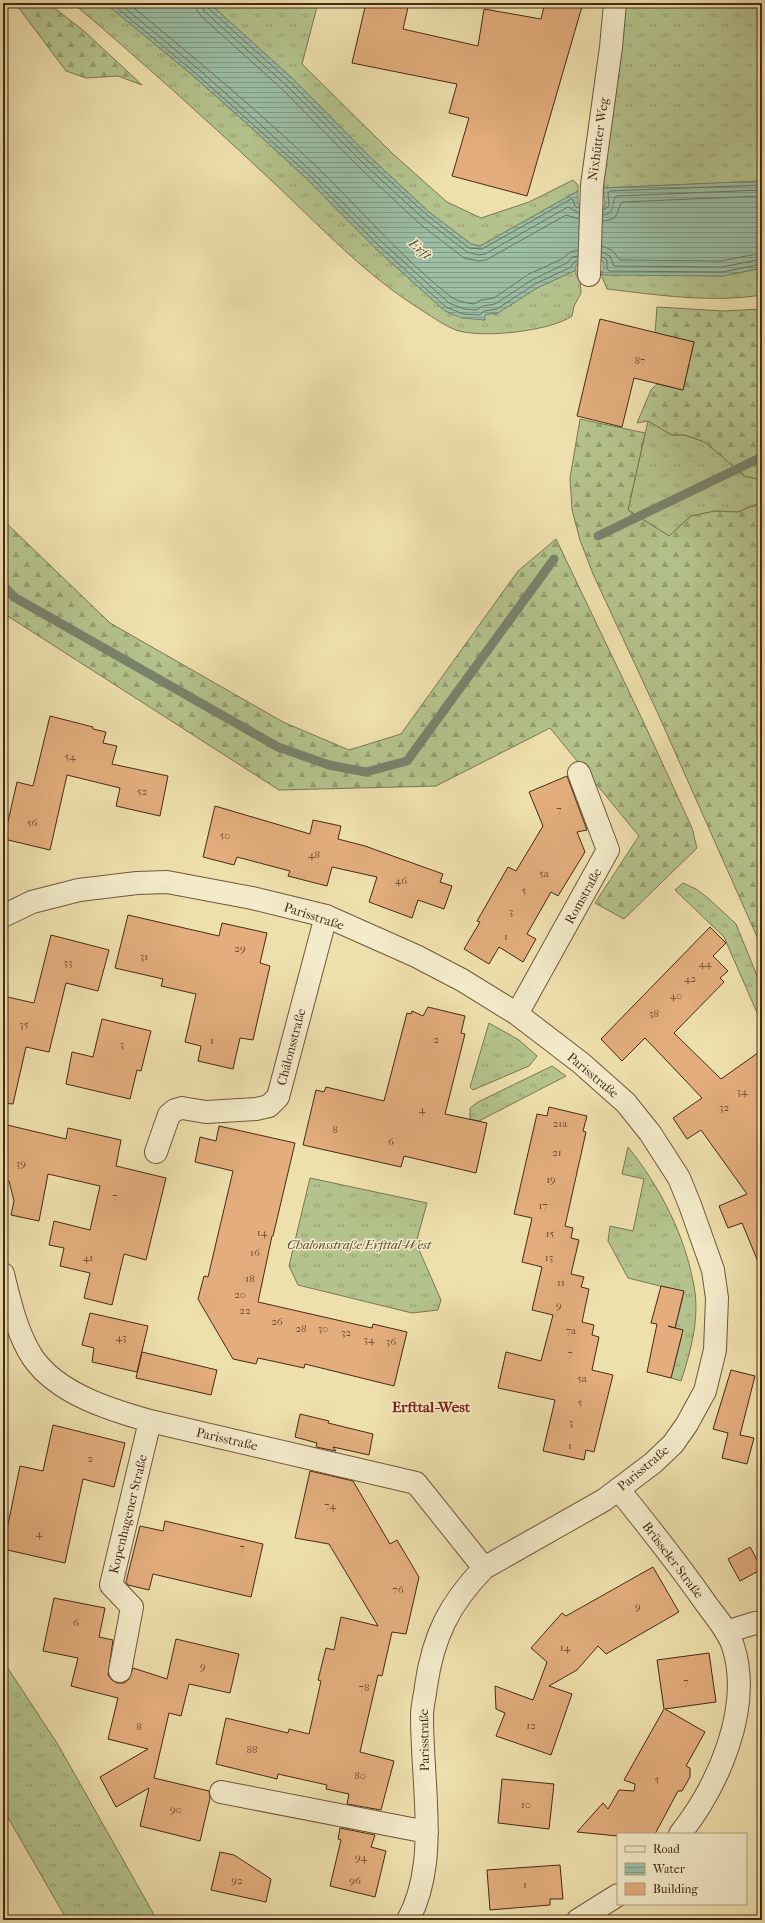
<svg xmlns="http://www.w3.org/2000/svg" width="765" height="1923" font-family="'IM FELL French Canon',serif">
<defs>
<pattern id="grass-tufts" width="24" height="20" patternUnits="userSpaceOnUse"><rect width="24" height="20" fill="#b4c38d"/><path d="M3 7l-1-3M5 7V3M7 7l1-3M15 17l-1-3M17 17v-4M19 17l1-3" fill="none" stroke="#949f72"/></pattern>
<pattern id="forest-firs" width="22" height="20" patternUnits="userSpaceOnUse"><rect width="22" height="20" fill="#b4c38d"/><path d="M5 1l3.5 6h-7zM16 11l3.5 6h-7z" fill="#949f72"/></pattern>
<pattern id="water-rules" width="6" height="5" patternUnits="userSpaceOnUse"><rect width="6" height="5" fill="#9bbea5"/><path d="M0 2.5h6" fill="none" stroke="#809b85"/></pattern>
</defs>
<rect width="100%" height="100%" fill="#eee0ad"/>
<filter id="stains"><feTurbulence type="fractalNoise" baseFrequency=".005" numOctaves="4"/><feColorMatrix values="0 0 0 0 .2 0 0 0 0 .09 0 0 0 0 .02 0 0 0 .5 -.17"/></filter>
<radialGradient id="worn" r=".72"><stop offset=".6" stop-color="#630" stop-opacity="0"/><stop offset="1" stop-color="#630" stop-opacity=".3"/></radialGradient>
<path fill="url(#grass-tufts)" stroke="#7d7651" d="M73,3H105L191,74L245,122L305,177L375,248L445,311L484,320V315L495,313L496,314L537,288L576,270V275L580,278L581,293L574,306L572,316C551,331 481,339 456,330C445,326 434,318 423,311C366,276 321,227 272,181C207,120 141,61 73,3Z
M209,3H318L302,64L393,154L447,202L481,218L529,202L573,180L578,185V191L480,246L471,244L429,212L371,158L294,80Z
M625,3H762V181L603,188L605,145Z
M762,268V295C711,303 658,295 607,289L601,274L723,276Z
M648,421L672,435H685L705,442L744,476L762,480V502L738,512L715,511L691,516L669,536L628,510Z
M683,883L696,889L708,898L736,924L762,988V1024L724,937L675,890Z
M489,1023L519,1040L537,1056L529,1066L473,1090L470,1087Z
M552,1066L566,1076L479,1121L470,1119V1108L478,1102Z
M628,1147C660,1187 685,1235 694,1286C700,1317 691,1351 681,1381L671,1378L683,1330L675,1328L684,1292L628,1278L608,1241L610,1226L633,1231L644,1179L622,1174Z
M310,1178L427,1203L416,1243L441,1300L438,1310L412,1313L298,1285L289,1266Z
M3,1661L57,1743L157,1920H67L3,1809Z"/>
<path fill="url(#forest-firs)" stroke="#7d7651" d="M15,3H48L84,31L142,85L118,76L86,78L66,71Z
M657,307L723,311L762,309V480L744,476L705,442L685,435H672L648,421L637,423L651,390L657,384L683,390L694,342L655,333Z
M580,419L645,433L628,510L669,536L691,516L715,511L738,512L762,502V948L659,716L593,574L580,540L572,510L570,478Z
M3,520L110,623L283,722L349,750L401,734L518,571L556,539L643,721L692,828L697,848L624,919L595,903L639,836L550,728L436,786L279,790L3,613Z"/>
<path fill="url(#water-rules)" stroke="#79836b" d="M105,3H209L294,80L371,158L429,212L471,244L480,246L578,191V204L605,206L603,188L762,181V268L723,276L604,275L601,272L603,271V261L576,265V270L537,288L495,315V313L485,315V320L462,318L445,311L375,248L305,177L245,122L191,74Z"/>
<g fill="none" stroke-linecap="round" stroke-linejoin="round">
<path stroke="#70745d" stroke-width="1" d="M111,3L193,71L248,120L308,174L378,245L446,307L463,314L480,315L484,311L497,309L535,284L571,267L574,262L577,261
M119,3L196,67L251,116L311,171L382,242L449,303L464,309L476,310L483,306L495,304L532,280L567,263L572,257L578,256
M128,3C192,56 256,109 316,166C361,210 402,258 451,297C457,301 466,303 474,304L481,300L494,298L529,274L562,259L570,252L578,250
M195,3L197,10L200,15L284,91L361,169L420,224L464,258L479,261L486,260L566,215L579,219
M201,3L204,11L288,87L365,165L424,219L467,252L479,255L485,254L568,207L579,213
M207,3L208,8L291,83L368,161L427,215L469,248L482,249L571,199L573,200L575,206L579,208
M603,210L609,206L608,193L610,191L762,185
M603,215C616,214 611,203 616,196L762,190
M603,221C620,220 616,211 622,202L762,196
M602,246L612,250L620,260L721,261L762,253
M602,252L610,256L614,266L722,267L762,259
M602,257L607,260V269L609,271L723,272L762,264"/>
<path stroke="#79836b" stroke-width="9" d="M598,536L762,457
M3,585L14,597L278,747L329,765L366,772L407,761L554,559"/>
</g>
<path fill="#e3ad7d" stroke="#462a15" d="M366,3H409L403,29L478,46L484,9L541,19L545,3H583L527,196L452,176L469,118L449,113L457,84L352,63Z
M600,319L694,342L683,390L634,378L622,427L577,416Z
M50,716L93,727V729L106,732L103,743L117,746L112,764L168,776L160,816L116,806L120,788L67,775L50,850L4,839L17,782L33,786Z
M567,776L587,830L577,832L585,852L558,896L551,892L527,934L536,939L523,962L499,947L489,964L464,949L480,922L477,921L508,867L516,871L543,826L529,792Z
M215,806L310,834L313,820L341,826L338,839L365,846L443,874L440,882L452,886L444,909L418,900L412,918L369,902L377,877L332,867L327,886L288,876L290,871L237,857L234,865L203,857Z
M128,915L219,936L222,923L267,933L260,963L270,966L253,1040L240,1038L233,1069L198,1061L201,1046L185,1042L196,994L161,986L163,979L115,968Z
M710,927L726,943L713,956L728,971L720,978L724,982L674,1033L721,1079L762,1050L761,1269L742,1223L728,1228L719,1206L747,1194L701,1130L687,1139L673,1118L702,1098L645,1038L622,1061L601,1039Z
M51,935L109,950L98,991L66,983L49,1052L26,1047L13,1104L3,1103V996L34,1003Z
M428,1007L465,1016L461,1033L465,1034L445,1114L487,1123L476,1173L404,1156L401,1167L303,1145L316,1090L324,1092L326,1087L384,1101L407,1013L411,1014L412,1011L423,1016Z
M102,1019L151,1031L141,1071L137,1070L130,1099L66,1084L72,1052L93,1057Z
M549,1107L587,1116L583,1131L586,1132L565,1226L573,1228L571,1238L579,1240L571,1274L584,1277L581,1287L589,1289L582,1322L594,1325L592,1335L599,1337L592,1370L613,1375L594,1452L586,1450L584,1460L543,1451L555,1400L498,1388L506,1352L541,1361L553,1315L532,1310L542,1267L522,1262L532,1218L514,1214L537,1114L547,1116Z
M3,1124L66,1139L68,1128L121,1140L116,1166L166,1178L146,1260L124,1254L112,1305L84,1298L90,1273L60,1266L64,1248L49,1245L54,1221L90,1230L100,1186L48,1174L39,1221L11,1215L14,1201L9,1181L3,1179Z
M219,1126L295,1143L273,1236H272L258,1302L372,1328L373,1324L407,1332L394,1386L305,1364L304,1368L258,1358L256,1364L233,1359L198,1299L204,1276L208,1277L233,1171L195,1162L200,1137L216,1141Z
M661,1286L684,1291L675,1328L668,1326L683,1330L671,1378L647,1372L657,1324L651,1323Z
M90,1313L148,1326L137,1372L92,1362L94,1348L82,1345Z
M142,1352L217,1370L211,1395L136,1378Z
M731,1370L755,1376L740,1435L754,1438L747,1464L722,1458L728,1433L713,1429Z
M300,1414L329,1421L328,1423L373,1434L369,1455L333,1447L336,1451L316,1447L317,1443L295,1437Z
M53,1425L125,1443L114,1487L83,1479L65,1563L3,1549L20,1466L43,1471Z
M310,1471L353,1481L390,1544L397,1540L419,1577L406,1634L392,1632L382,1676L378,1675L360,1752L394,1761L381,1810L347,1804L349,1794L326,1789L327,1785L278,1774L277,1779L216,1764L226,1718L288,1733L289,1729L309,1734L321,1681L318,1680L326,1648L334,1650L341,1617L378,1626L329,1544L295,1538Z
M165,1521L263,1544L251,1597L153,1574L149,1590L128,1585L126,1582L140,1526L163,1531Z
M750,1547L762,1569L740,1581L728,1559Z
M653,1567L679,1612L606,1654L598,1646L577,1670L549,1686L572,1694L551,1755L496,1736L505,1713L496,1709L495,1686L533,1700L547,1662L531,1648L562,1613L566,1616Z
M54,1598L105,1608L99,1637L113,1640L108,1675L112,1680L117,1683H124L129,1679L133,1668L167,1679L176,1639L239,1654L230,1693L189,1684L181,1716L169,1713L154,1778L209,1791L210,1798L200,1841L140,1826L149,1788L116,1807L100,1777L148,1749L108,1739L118,1698L71,1686L78,1658L43,1651Z
M709,1653L716,1702L665,1709L705,1732L686,1766L690,1768V1777L682,1791H678L655,1834H618V1836L577,1832L603,1803L608,1809L619,1790L634,1791L635,1784L624,1780L664,1709L657,1660Z
M502,1779L554,1784L549,1829L498,1823Z
M340,1828L375,1835L371,1847L386,1851L375,1897L330,1886L341,1840L338,1839Z
M220,1852L234,1855L271,1879L266,1902L211,1890Z
M560,1865L563,1899H550V1905L490,1910L487,1870Z"/>
<g fill="none" stroke-linecap="round" stroke-linejoin="round">
<defs>
<path id="minor" d="M589,275L592,185L611,47L615,3
M3,916L32,902L79,890L137,883L167,882L252,898L326,916L416,956L462,980L517,1014L581,1063L626,1103L650,1133L679,1178L690,1205L713,1270L717,1298L715,1350L705,1391L687,1424L673,1444L653,1463L604,1500L484,1568C449,1604 433,1637 426,1686C425,1696 422,1706 422,1716C422,1745 425,1775 426,1804C428,1843 427,1885 408,1920
M517,1014L608,850L579,773
M156,1152L169,1115L175,1110L182,1108L206,1112L256,1109L269,1106L278,1097L326,916
M3,1274C10,1302 17,1334 33,1358C58,1394 111,1410 150,1421L416,1483L484,1568
M619,1490C649,1527 679,1565 707,1605C716,1617 728,1631 733,1646C753,1708 718,1786 680,1834
M726,1632L755,1623L762,1624
M120,1671L132,1607L111,1585L150,1421
M221,1792L427,1832
M578,1920L618,1895"/>
</defs>
<use href="#minor" stroke="#70583b" stroke-width="24"/>
<use href="#minor" stroke="#f4ebca" stroke-width="22"/>
</g>
<g text-anchor="middle" dominant-baseline="central" stroke-width="3" stroke-linejoin="round" paint-order="stroke">
<g font-size="11" fill="#6d4b2f">
<text x="640" y="360">87</text>
<text x="70" y="756">54</text>
<text x="142" y="791">52</text>
<text x="559" y="809">7</text>
<text x="32" y="822">56</text>
<text x="225" y="835">50</text>
<text x="314" y="854">48</text>
<text x="544" y="873">5a</text>
<text x="401" y="880">46</text>
<text x="524" y="890">5</text>
<text x="511" y="911">3</text>
<text x="506" y="936">1</text>
<text x="240" y="948">29</text>
<text x="144" y="956">31</text>
<text x="68" y="962">33</text>
<text x="705" y="963">44</text>
<text x="690" y="978">42</text>
<text x="676" y="995">40</text>
<text x="654" y="1013">38</text>
<text x="24" y="1024">35</text>
<text x="436" y="1039">2</text>
<text x="212" y="1040">1</text>
<text x="122" y="1044">3</text>
<text x="742" y="1091">34</text>
<text x="724" y="1107">32</text>
<text x="422" y="1109">4</text>
<text x="560" y="1123">21a</text>
<text x="335" y="1129">8</text>
<text x="391" y="1141">6</text>
<text x="557" y="1152">21</text>
<text x="21" y="1163">39</text>
<text x="551" y="1179">19</text>
<text x="115" y="1196">7</text>
<text x="543" y="1205">17</text>
<text x="262" y="1232">14</text>
<text x="550" y="1233">15</text>
<text x="255" y="1252">16</text>
<text x="88" y="1257">41</text>
<text x="549" y="1257">13</text>
<text x="250" y="1278">18</text>
<text x="561" y="1282">11</text>
<text x="240" y="1294">20</text>
<text x="559" y="1305">9</text>
<text x="245" y="1310">22</text>
<text x="277" y="1321">26</text>
<text x="301" y="1328">28</text>
<text x="323" y="1328">30</text>
<text x="571" y="1330">7a</text>
<text x="346" y="1332">32</text>
<text x="121" y="1337">43</text>
<text x="369" y="1339">34</text>
<text x="391" y="1341">36</text>
<text x="570" y="1353">7</text>
<text x="582" y="1378">5a</text>
<text x="580" y="1402">5</text>
<text x="571" y="1422">3</text>
<text x="570" y="1445">1</text>
<text x="90" y="1458">2</text>
<text x="330" y="1505">74</text>
<text x="39" y="1533">4</text>
<text x="242" y="1547">7</text>
<text x="398" y="1589">76</text>
<text x="638" y="1606">9</text>
<text x="76" y="1622">6</text>
<text x="565" y="1647">14</text>
<text x="203" y="1666">9</text>
<text x="686" y="1681">7</text>
<text x="364" y="1687">78</text>
<text x="531" y="1725">12</text>
<text x="139" y="1726">8</text>
<text x="252" y="1749">88</text>
<text x="360" y="1775">80</text>
<text x="657" y="1779">5</text>
<text x="526" y="1804">10</text>
<text x="176" y="1809">90</text>
<text x="361" y="1857">94</text>
<text x="237" y="1880">92</text>
<text x="355" y="1880">96</text>
<text x="525" y="1884">1</text>
</g>
<g font-size="13" fill="#462a15" stroke="#f4ebca">
<text transform="translate(598 139) rotate(-82)">Nixhütter Weg</text>
<text transform="translate(583 896) rotate(-61)">Romstraße</text>
<text transform="translate(314 916) rotate(18)">Parisstraße</text>
<text transform="translate(291 1047) rotate(-75)">Châlonsstraße</text>
<text transform="translate(593 1075) rotate(40)">Parisstraße</text>
<text transform="translate(227 1439) rotate(13)">Parisstraße</text>
<text transform="translate(643 1468) rotate(-40)">Parisstraße</text>
<text transform="translate(128 1514) rotate(-76)">Kopenhagener Straße</text>
<text transform="translate(673 1560) rotate(53)">Brüsseler Straße</text>
<text transform="translate(424 1740) rotate(-91)">Parisstraße</text>
</g>
<g font-size="13" font-style="italic" fill="#5c492d" stroke="#f4ebca">
<text x="359" y="1244">Chalonsstraße/Erfttal-West</text>
</g>
<g font-size="14" font-style="italic" fill="#5b4f39" stroke="#f4ebca">
<text transform="translate(420 249) rotate(41)">Erft</text>
</g>
<g font-size="15" font-weight="bold" fill="#7a1f14" stroke="#f4ebca">
<text x="431" y="1407">Erfttal-West</text>
</g>
</g>
<rect width="765" height="1923" fill="none" stroke="#eee0ad" stroke-width="16"/>
<rect x="4" y="4" width="757" height="1915" fill="none" stroke="#462a15" stroke-width="2"/>
<rect x="8" y="8" width="749" height="1907" fill="none" stroke="#462a15"/>
<rect x="617" y="1833" width="130" height="72" fill="#f4ebca" stroke="#ae9e82"/>
<rect x="625" y="1846" width="20" height="6" fill="#f4ebca" stroke="#ae9e82"/>
<text x="653" y="1853" font-size="12" fill="#462a15">Road</text>
<rect x="625" y="1863" width="20" height="12" fill="url(#water-rules)" stroke="#ae9e82"/>
<text x="653" y="1873" font-size="12" fill="#462a15">Water</text>
<rect x="625" y="1883" width="20" height="12" fill="#e3ad7d" stroke="#ae9e82"/>
<text x="653" y="1893" font-size="12" fill="#462a15">Building</text>
<rect width="100%" height="100%" filter="url(#stains)"/>
<rect width="100%" height="100%" fill="url(#worn)"/>
</svg>
